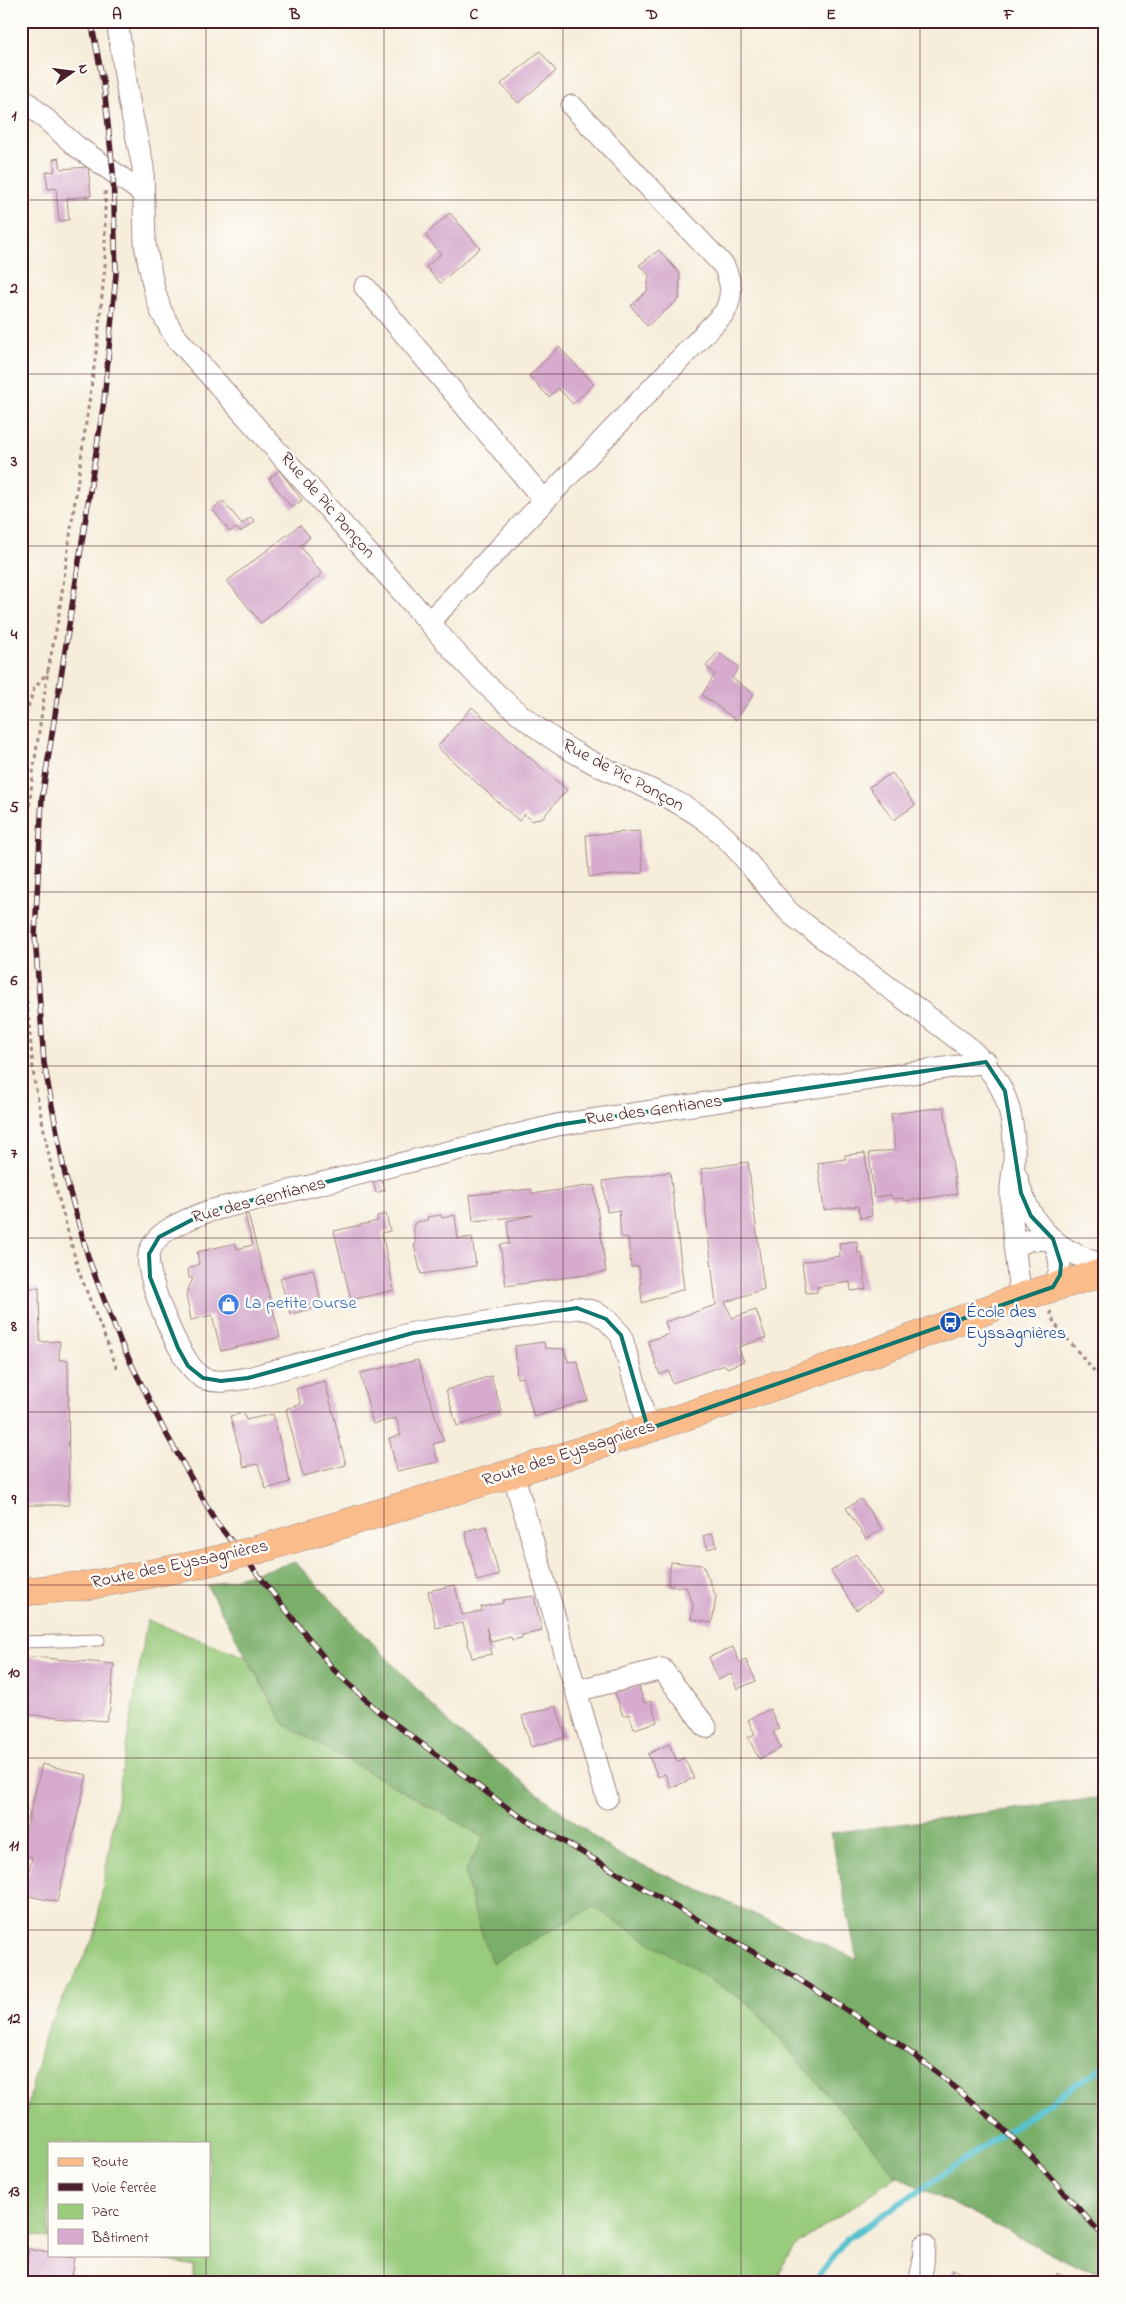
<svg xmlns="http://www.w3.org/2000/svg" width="1126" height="2304" font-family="'Indie Flower',sans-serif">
<rect width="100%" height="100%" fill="#fdfcf7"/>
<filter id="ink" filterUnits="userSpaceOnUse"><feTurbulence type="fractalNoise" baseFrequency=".02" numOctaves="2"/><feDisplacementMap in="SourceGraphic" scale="10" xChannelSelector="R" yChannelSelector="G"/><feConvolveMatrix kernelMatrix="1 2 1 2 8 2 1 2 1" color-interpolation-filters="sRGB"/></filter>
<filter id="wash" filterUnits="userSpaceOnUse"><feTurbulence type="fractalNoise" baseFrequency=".0096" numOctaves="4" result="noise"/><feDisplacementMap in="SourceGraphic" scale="20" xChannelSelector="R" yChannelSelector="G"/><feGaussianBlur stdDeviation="1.12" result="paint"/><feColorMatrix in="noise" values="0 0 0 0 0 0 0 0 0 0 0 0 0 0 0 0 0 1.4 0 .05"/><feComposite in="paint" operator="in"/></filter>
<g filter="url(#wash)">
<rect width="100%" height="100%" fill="#f6edda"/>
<path fill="#99cb7b" stroke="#727553" d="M147,1620L246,1657L284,1724L484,1837L751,2005L897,2176L794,2247L772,2283H194V2266L137,2255H209V2143H49V2238L21,2233V2134L44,2036L95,1935Z"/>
<path fill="#7aaf6b" stroke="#62674b" d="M295,1562L456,1730L615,1853L857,1959L831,1833L1105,1797V2274L1081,2268L897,2176L751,2005L593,1907L492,1963L474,1910L465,1872L484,1837L284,1724L207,1586Z"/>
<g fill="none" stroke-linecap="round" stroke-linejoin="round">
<path stroke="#56c2d0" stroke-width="6" d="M813,2283L847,2239L1105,2065"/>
</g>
<g id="blocks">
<path fill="#d6abcd" d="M540,51L556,71L518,103L501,84Z
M59,158L61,169L88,167L91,196L67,198L69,220L59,221L56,188L48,189L46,172L55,171L53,159Z
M450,213L480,248L440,283L426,267L441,254L425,235Z
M659,250L680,274L679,299L647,326L631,306L647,291L649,275L639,265Z
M559,347L594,384L573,404L558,388L549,397L529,376Z
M279,470L302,500L292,508L269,479Z
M223,501L242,524L251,517L255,522L240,532L236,528L230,532L212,509Z
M300,525L310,537L300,546L322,574L261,623L227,581Z
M718,652L739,667L732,678L754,694L736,720L702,695L715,674L706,666Z
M472,707L567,790L543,817L532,821L525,814L519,821L437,747Z
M892,773L915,805L894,820L869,787Z
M639,831L643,873L589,877L586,835Z
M944,1107L957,1194L903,1201L902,1198L892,1199L891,1195L874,1197L869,1153L895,1150L891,1114Z
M865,1153L872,1216L860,1218L858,1206L824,1210L818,1163L845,1159V1155Z
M748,1162L764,1289L725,1302L732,1318L756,1310L766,1338L738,1347L744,1361L727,1368L725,1365L672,1383L669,1371L660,1375L648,1341L669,1334L665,1322L716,1305L701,1169Z
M670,1172L684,1289L642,1303L639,1267H631L628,1238L621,1237L619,1210L607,1212L603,1181Z
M382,1180L385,1190L376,1193L373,1181Z
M594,1185L606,1272L506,1286L500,1244H509L507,1221L533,1215L473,1221L470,1195L531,1189L532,1194Z
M248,1214L280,1337L221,1351L212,1315L191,1320L186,1294L193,1278H189L188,1269L199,1264L197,1252L236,1243L237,1249L253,1245L245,1215Z
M386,1214L390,1231L382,1233L394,1290L351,1300L334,1231L378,1221L377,1216Z
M441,1215L442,1218L455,1215L458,1239L472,1237L476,1266L421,1274L414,1245H416L413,1226L416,1222L428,1220L427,1217Z
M857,1241L858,1253H862L866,1289L851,1291L850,1282L817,1287V1292L806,1293L802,1262L840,1256L839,1243Z
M313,1269L322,1306L290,1314L280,1278Z
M21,1288H39L40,1342L60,1341L59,1360H68L69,1505H21Z
M544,1342L545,1348L564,1349L568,1362L577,1361L588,1400L534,1417L523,1377L517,1378L515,1346Z
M418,1360L443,1441L433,1444L438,1462L397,1471L389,1438L401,1435L396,1418L373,1424L360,1373Z
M491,1376L502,1412L457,1426L446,1390Z
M325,1381L346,1465L303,1476L286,1409L301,1404L296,1389Z
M244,1413L246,1420L273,1414L290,1482L266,1489L258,1464L244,1467L230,1416Z
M861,1499L882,1529L866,1539L846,1508Z
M486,1526L499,1575L477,1581L465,1531Z
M712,1533L717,1546L708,1549L703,1536Z
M856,1554L882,1593L856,1610L831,1571Z
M671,1562L703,1565L716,1597L712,1623L691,1619L693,1604L686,1587L668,1586Z
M455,1585L462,1615L482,1611L481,1607L503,1603V1600L534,1596L542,1631L522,1635V1638L512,1640L511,1637L491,1642L486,1627L492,1654L472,1658L463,1623L436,1628L428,1591Z
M733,1647L740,1663L746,1660L756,1681L737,1689L731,1674L718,1680L709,1657Z
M21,1656L114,1664L110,1709L106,1721L21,1714Z
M639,1686L644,1703L651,1701L657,1722L634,1729L629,1714L623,1716L615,1693Z
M556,1706L566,1737L531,1747L522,1716Z
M770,1709L779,1729L773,1732L781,1748L759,1759L748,1737L755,1734L748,1720Z
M669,1744L677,1761L684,1758L694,1778L671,1788L665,1774L658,1777L648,1754Z
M42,1764L87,1775L57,1902L24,1895L32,1857L21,1855V1851Z
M29,2249L49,2253V2255L74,2258L70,2283L24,2277Z
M953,2269L975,2279L973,2283H946Z
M1057,2273L1067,2278L1065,2283L1053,2281Z"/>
</g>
</g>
<g filter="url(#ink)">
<use href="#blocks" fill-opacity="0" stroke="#a08682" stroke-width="1"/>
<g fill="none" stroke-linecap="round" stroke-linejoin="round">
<defs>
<path id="service" d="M21,1642L99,1640
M21,1813L23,1814"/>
<path id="minor" d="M117,21L129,101L143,167L145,244L154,289L161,311L174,335L429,622C471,673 520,722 579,755C618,778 663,791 701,817C737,842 761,882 791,914L967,1046C1005,1080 1016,1112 1014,1163C1013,1174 1010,1186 1011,1197C1012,1231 1016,1264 1021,1297
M21,97L76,146L143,193
M365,287L544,500
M429,622L725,312C733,294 732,284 724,266L572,106
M1017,1177C1029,1225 1056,1252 1105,1265
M1014,1247L1029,1240L1053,1239C1060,1259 1064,1268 1053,1287
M648,1429L621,1335L606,1319L593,1311L577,1308L413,1333L248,1378C234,1380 216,1384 203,1378C182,1368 144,1276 149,1254C154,1230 189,1219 209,1211L557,1125L986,1062
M513,1473L607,1798
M576,1691L662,1669L706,1727
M919,2283L923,2265L924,2245"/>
<path id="primary" d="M260,1549L513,1473L648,1429L875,1352L1021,1297L1105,1272
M21,1592L91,1585L196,1565"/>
</defs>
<use href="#service" stroke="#a08682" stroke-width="13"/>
<use href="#minor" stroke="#a08682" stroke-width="23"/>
<use href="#primary" stroke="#a08682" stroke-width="29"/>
<path stroke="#a08682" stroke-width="3" stroke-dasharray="4 4" stroke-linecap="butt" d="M105,191V266L97,346L58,620L48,670L33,773L23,861L22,946L34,1079L54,1181L79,1272L117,1368
M21,721L25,717L34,689L48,671
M1050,1311L1054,1323L1105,1384"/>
<use href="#service" stroke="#fff" stroke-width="11"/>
<use href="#minor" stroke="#fff" stroke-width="21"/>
<use href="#primary" stroke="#fabc8b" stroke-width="28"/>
<defs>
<path id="rail" d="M91,21L104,87L113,171L116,274L104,401L42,798L35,935L44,1063L65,1175L89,1260L121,1343L164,1430L216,1522L334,1670L379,1712L513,1812L789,1973L896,2042L938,2073L998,2124L1034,2159L1105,2238"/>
</defs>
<use href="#rail" stroke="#4a1f2b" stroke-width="5.5"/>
<use href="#rail" stroke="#fdfcf7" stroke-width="4" stroke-dasharray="11" stroke-linecap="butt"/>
<defs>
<path id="primary-bridge" d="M196,1565L260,1549"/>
</defs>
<use href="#primary-bridge" stroke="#a08682" stroke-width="29" stroke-linecap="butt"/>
<use href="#primary-bridge" stroke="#fabc8b" stroke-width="28"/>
</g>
</g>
<path fill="none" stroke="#0f766e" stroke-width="4" stroke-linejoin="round" d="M986,1062L1005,1091L1021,1193L1031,1216L1053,1239L1061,1264L1060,1275L1053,1287L648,1429L621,1335L606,1319L577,1308L413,1333L248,1378L221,1381L203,1378L188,1366L178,1348L150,1277L149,1254L159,1237L209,1211L557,1125Z"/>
<path fill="none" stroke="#4a1f2b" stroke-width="1" stroke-opacity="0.55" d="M206,21V2143M384,21V2283M563,21V2283M741,21V2283M920,21V2283M21,200H1105M21,374H1105M21,546H1105M21,720H1105M21,892H1105M21,1066H1105M21,1238H1105M21,1412H1105M21,1585H1105M21,1758H1105M21,1930H1105M21,2104H1105M206,2255V2283"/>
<defs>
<symbol id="shop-disc" viewBox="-11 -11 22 22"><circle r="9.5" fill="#3f7fe0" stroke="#fdfcf7"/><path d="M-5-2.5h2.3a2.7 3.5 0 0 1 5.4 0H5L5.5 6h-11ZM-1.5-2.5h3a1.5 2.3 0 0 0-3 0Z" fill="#fff"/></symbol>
<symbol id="bus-disc" viewBox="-11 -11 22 22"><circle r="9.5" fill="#1a4fb4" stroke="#fdfcf7"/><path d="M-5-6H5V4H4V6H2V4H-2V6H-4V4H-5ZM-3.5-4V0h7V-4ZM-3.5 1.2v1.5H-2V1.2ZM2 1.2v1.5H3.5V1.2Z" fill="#fff"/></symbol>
</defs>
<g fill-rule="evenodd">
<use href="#shop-disc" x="216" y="1292" width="25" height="25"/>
<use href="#bus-disc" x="938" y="1310" width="25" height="25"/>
</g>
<g text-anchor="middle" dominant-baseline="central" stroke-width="5" stroke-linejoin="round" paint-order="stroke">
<g font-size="18" fill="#4a1f2b" stroke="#fdfcf7">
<text transform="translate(327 506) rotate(49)">Rue de Pic Ponçon</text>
<text transform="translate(623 776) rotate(28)">Rue de Pic Ponçon</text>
<text transform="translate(654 1111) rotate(-8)">Rue des Gentianes</text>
<text transform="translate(259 1201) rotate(-15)">Rue des Gentianes</text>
<text transform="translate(569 1454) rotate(-18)">Route des Eyssagnières</text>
<text transform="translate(180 1565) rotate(-12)">Route des Eyssagnières</text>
</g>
<g font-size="18" fill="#366cbe" stroke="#fdfcf7" text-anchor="start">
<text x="245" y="1304">La petite Ourse</text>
</g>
<g font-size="18" fill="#164399" stroke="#fdfcf7" text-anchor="start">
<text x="966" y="1313">École des<tspan x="966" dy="21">Eyssagnières</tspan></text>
</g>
</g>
<rect width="1126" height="2304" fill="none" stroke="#fdfcf7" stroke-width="55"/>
<rect x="48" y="2142" width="162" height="115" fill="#fdfcf7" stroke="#b5a4a5"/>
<rect x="58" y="2158" width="25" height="8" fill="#fabc8b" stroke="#b5a4a5"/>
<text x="92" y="2166" font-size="15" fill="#4a1f2b">Route</text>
<rect x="58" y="2183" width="25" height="8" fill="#4a1f2b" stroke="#b5a4a5"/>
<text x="92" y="2192" font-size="15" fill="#4a1f2b">Voie ferrée</text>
<rect x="58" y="2204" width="25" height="15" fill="#99cb7b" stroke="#b5a4a5"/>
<text x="92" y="2216" font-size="15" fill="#4a1f2b">Parc</text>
<rect x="58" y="2229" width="25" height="15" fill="#d6abcd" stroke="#b5a4a5"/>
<text x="92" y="2242" font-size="15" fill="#4a1f2b">Bâtiment</text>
<g transform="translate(72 72) rotate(76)" stroke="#fdfcf7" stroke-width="4" paint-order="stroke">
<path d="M0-4L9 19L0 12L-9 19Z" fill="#4a1f2b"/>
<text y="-8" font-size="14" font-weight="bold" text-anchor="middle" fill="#4a1f2b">N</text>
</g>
<rect x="28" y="28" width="1070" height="2248" fill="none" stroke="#4a1f2b" stroke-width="2"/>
<g font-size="16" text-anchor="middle" font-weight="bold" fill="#4a1f2b">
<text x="117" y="19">A</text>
<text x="295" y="19">B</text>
<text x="474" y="19">C</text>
<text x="652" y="19">D</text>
<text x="831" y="19">E</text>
<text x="1009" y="19">F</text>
<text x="14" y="120">1</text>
<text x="14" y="293">2</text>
<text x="14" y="466">3</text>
<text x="14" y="639">4</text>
<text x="14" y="812">5</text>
<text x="14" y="985">6</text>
<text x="14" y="1158">7</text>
<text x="14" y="1331">8</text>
<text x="14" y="1504">9</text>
<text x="14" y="1677">10</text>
<text x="14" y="1850">11</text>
<text x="14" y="2023">12</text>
<text x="14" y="2196">13</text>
</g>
</svg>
